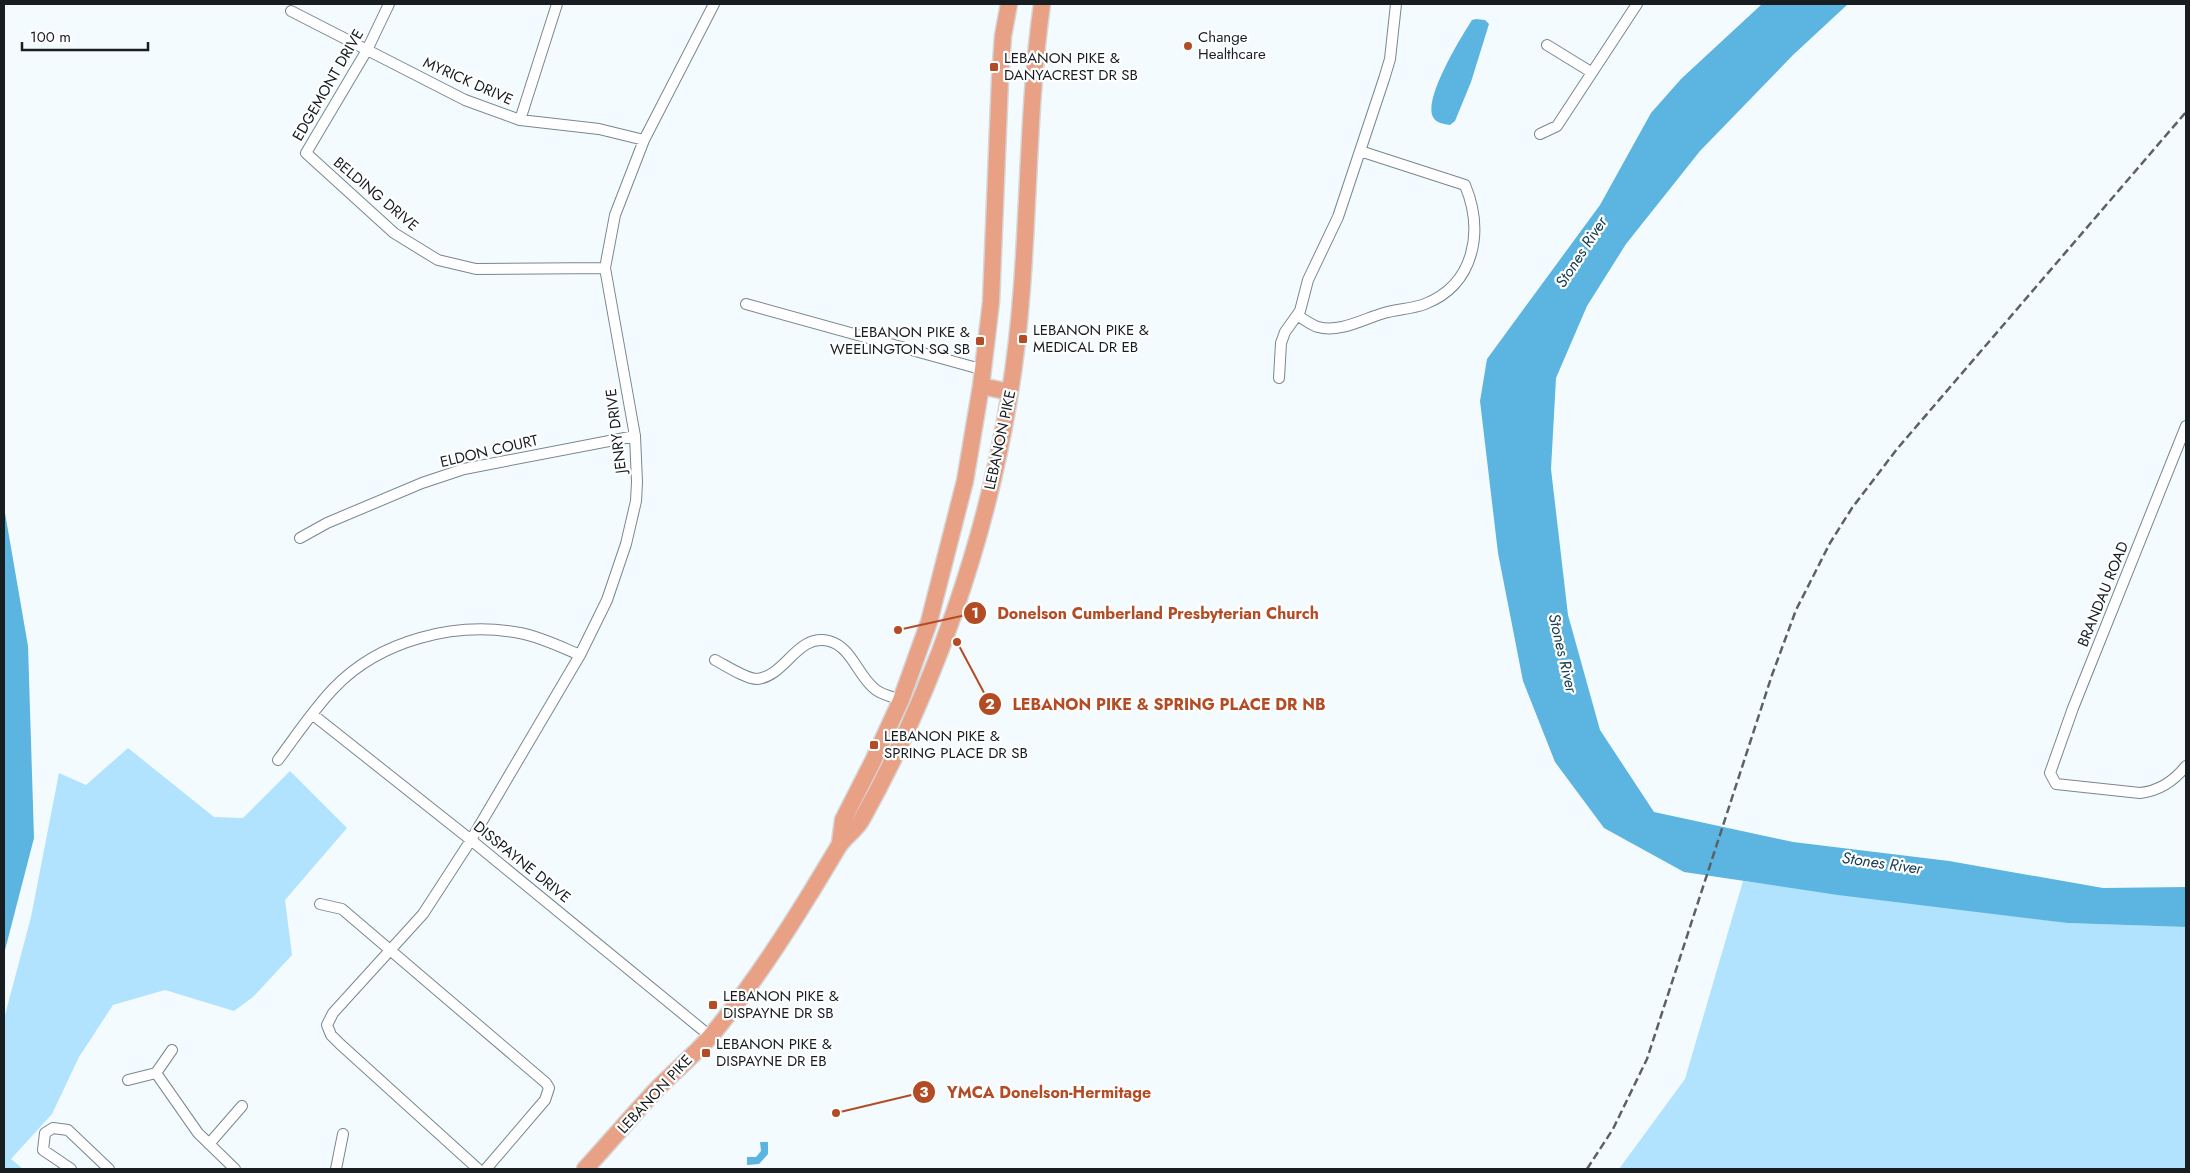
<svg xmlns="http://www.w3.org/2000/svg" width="2190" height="1173" font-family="Jost,sans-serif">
<rect width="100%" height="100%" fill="#f4fbff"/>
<path fill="#b1e2fe" d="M128,748L214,817L243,818L290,771L347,828L285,900L292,955L253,997L234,1011L165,990L113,1005L79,1057L52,1114L11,1159L23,1169H4V1019L31,917L59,773L86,785Z
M1743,881L2067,923L2186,927V1169H1619L1685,1079Z"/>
<path fill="#5cb4e1" d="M1762,4H1848L1793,55L1700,151L1626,244L1587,306L1556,378L1551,469L1568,615L1600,730L1654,812L1793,842L1949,861L2103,888L2186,887V927L2067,923L1838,895L1684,872L1604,828L1555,762L1523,681L1498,553L1480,401L1487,359L1600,205L1651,113L1681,79Z
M1476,19L1485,20L1489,24L1471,82L1455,121L1450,125C1444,124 1436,123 1433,117C1423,99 1461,37 1472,20Z
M4,507L28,646L34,838L4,954Z
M760,1142H768V1154L759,1164L747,1165V1157H756L761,1151Z"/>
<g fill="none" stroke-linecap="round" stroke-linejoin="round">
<defs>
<path id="minor" d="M389,4L367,50L306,153L394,233L438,260L476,269L605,268
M291,11L465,100L520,120L599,129L644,140
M1547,45L1591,72
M520,120L557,4
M1540,134L1557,126L1637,4
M746,304L984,370
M1298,316C1304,319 1311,325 1318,327C1340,333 1363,319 1384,313C1397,309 1412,309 1425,304C1475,284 1484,231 1465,185L1360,151
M1279,378L1281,343L1285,332L1300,311L1308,280L1338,217L1384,79L1390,59L1396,4
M2186,426L2073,708L2050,773L2056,784L2140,793C2159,791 2174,781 2186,766
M300,538L327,523L422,483L464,469L635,436
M715,660C725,665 746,679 757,679C786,676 797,633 829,641C852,647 858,677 876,690C883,695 893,697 901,700
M312,714L471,840L710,1036
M278,760C296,736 313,710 334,688C380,640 455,621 520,633C541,637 561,647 580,655
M320,904L342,909L546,1083L549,1088L545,1100L486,1169
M156,1073L198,1133L235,1169
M128,1080L156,1073L172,1050
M209,1144L242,1106
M71,1169L43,1150L45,1133L53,1128L68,1130L109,1169
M336,1169L343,1134
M478,1169L340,1044L331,1035L327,1025L333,1013L423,914L471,840L580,655L607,600L626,544L636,501L637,482L635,436L605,268L615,215L644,140L714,4"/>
<path id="primary" d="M981,386L1010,392
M840,843L843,820L873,761L901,700L929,622L965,481L981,386L991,302L1000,79L1003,36L1009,4
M585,1169C610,1142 634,1113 659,1087C676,1070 694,1055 710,1037C758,979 799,913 837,849C843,837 856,831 862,819C934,690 987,538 1010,392C1031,264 1024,132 1042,4"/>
</defs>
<use href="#minor" stroke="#788790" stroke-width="12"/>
<use href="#primary" stroke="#d5d6d7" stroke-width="19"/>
<use href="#minor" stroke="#fff" stroke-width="10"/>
<use href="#primary" stroke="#e9a186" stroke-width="16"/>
<path stroke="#5b6165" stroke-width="2.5" stroke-dasharray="8 4" stroke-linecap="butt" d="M1587,1169L1613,1129L1647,1059L1772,675L1796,610L1830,543L1852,508L1897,449L2186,112"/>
</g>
<g fill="#b34c25" stroke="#fff" stroke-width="2">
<circle cx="1188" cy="46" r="5"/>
<rect x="989" y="62" width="10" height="10" rx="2.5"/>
<rect x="1018" y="334" width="10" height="10" rx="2.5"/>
<rect x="975" y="336" width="10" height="10" rx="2.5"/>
<rect x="869" y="740" width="10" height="10" rx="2.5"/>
<rect x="708" y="1000" width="10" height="10" rx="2.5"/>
<rect x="701" y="1048" width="10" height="10" rx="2.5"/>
</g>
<g text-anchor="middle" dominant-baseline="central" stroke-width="4.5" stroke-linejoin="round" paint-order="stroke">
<g font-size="15" fill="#171d21" stroke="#fff" text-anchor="start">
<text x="1198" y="37">Change<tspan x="1198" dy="17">Healthcare</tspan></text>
<text x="1004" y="58">LEBANON PIKE &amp;<tspan x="1004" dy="17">DANYACREST DR SB</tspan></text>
<text x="1033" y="330">LEBANON PIKE &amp;<tspan x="1033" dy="17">MEDICAL DR EB</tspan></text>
<text x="970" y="332" text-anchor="end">LEBANON PIKE &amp;<tspan x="970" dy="17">WEELINGTON SQ SB</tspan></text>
<text x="884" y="736">LEBANON PIKE &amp;<tspan x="884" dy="17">SPRING PLACE DR SB</tspan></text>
<text x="723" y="996">LEBANON PIKE &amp;<tspan x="723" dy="17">DISPAYNE DR SB</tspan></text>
<text x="716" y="1044">LEBANON PIKE &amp;<tspan x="716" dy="17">DISPAYNE DR EB</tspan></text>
</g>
<g font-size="15" fill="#171d21" stroke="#fff">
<text transform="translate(468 81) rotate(24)">MYRICK DRIVE</text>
<text transform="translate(328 85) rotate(-60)">EDGEMONT DRIVE</text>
<text transform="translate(376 194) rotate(40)">BELDING DRIVE</text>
<text transform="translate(616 431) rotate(-97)">JENRY DRIVE</text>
<text transform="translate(1000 440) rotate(-78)">LEBANON PIKE</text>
<text transform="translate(489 451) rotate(-13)">ELDON COURT</text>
<text transform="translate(2103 594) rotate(-68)">BRANDAU ROAD</text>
<text transform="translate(522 862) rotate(39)">DISSPAYNE DRIVE</text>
<text transform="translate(655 1094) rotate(-47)">LEBANON PIKE</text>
</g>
<g font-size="16" font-style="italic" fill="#1a4053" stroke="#fff">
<text transform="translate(1581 252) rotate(-57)">Stones River</text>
<text transform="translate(1563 653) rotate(77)">Stones River</text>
<text transform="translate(1882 863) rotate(8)">Stones River</text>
</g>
</g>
<path fill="none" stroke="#b34c25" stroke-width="2" d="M898 630L975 613M957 642L990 704M836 1113L924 1092"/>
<g fill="#b34c25" stroke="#fff" stroke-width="2">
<circle cx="898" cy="630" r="5"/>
<circle cx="957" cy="642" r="5"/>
<circle cx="836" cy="1113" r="5"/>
<circle cx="975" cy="613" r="12"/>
<circle cx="990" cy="704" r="12"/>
<circle cx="924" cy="1092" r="12"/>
</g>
<g font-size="15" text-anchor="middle" font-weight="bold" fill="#fff">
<text x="975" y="618">1</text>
<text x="990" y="709">2</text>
<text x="924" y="1097">3</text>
</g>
<g font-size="16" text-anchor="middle" font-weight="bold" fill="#b34c25" stroke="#fff" stroke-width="4.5" stroke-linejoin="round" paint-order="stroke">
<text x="1158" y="619">Donelson Cumberland Presbyterian Church</text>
<text x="1169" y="710">LEBANON PIKE &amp; SPRING PLACE DR NB</text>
<text x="1049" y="1098">YMCA Donelson-Hermitage</text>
</g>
<rect width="2190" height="1173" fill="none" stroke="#171d21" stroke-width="10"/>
<path d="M22 42v8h126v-8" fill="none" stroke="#171d21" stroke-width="2.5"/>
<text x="30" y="42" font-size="15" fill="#171d21" stroke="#ffffff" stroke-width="4" paint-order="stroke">100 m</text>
</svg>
